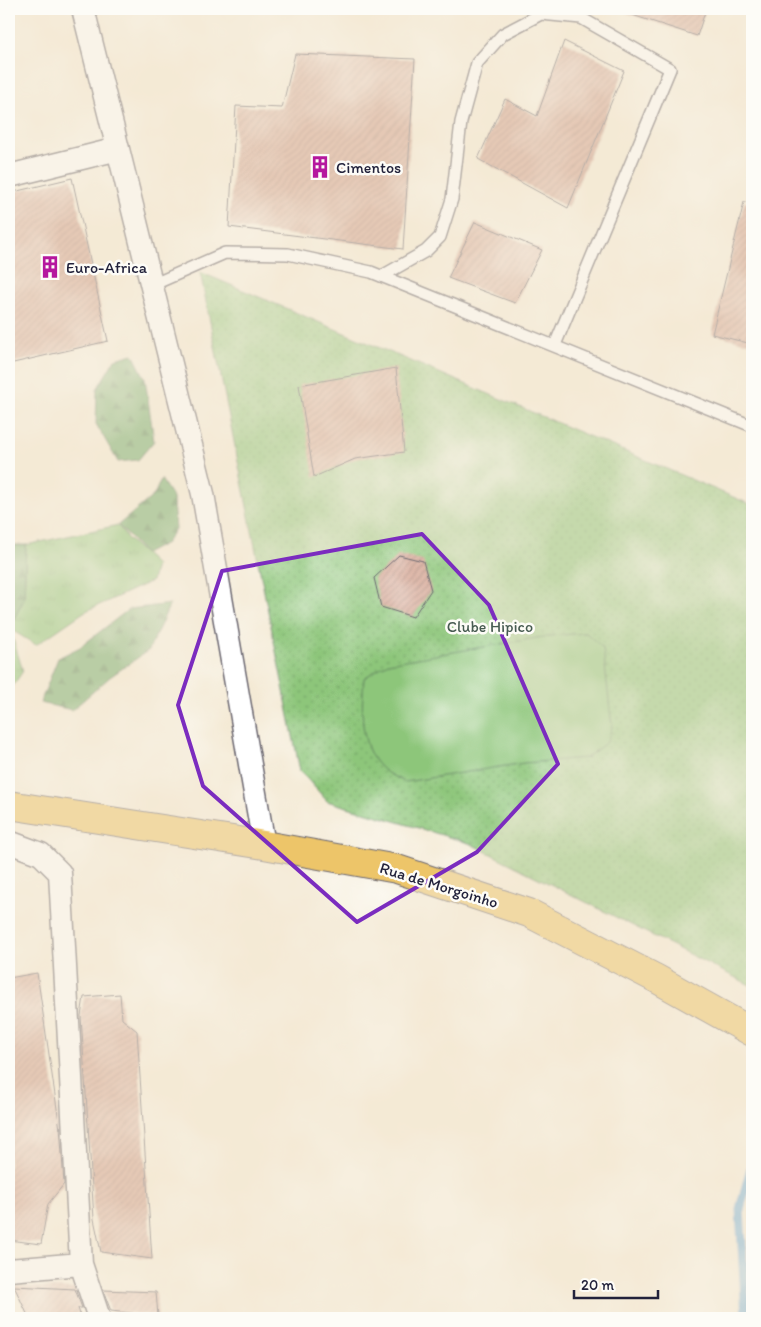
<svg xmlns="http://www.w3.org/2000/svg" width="761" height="1327" font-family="Itim,sans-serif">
<defs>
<pattern id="grass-tufts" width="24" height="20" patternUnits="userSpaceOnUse" patternTransform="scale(1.25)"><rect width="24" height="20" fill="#8dc67a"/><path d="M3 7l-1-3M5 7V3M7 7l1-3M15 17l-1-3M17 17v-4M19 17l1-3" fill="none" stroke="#79aa6a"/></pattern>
<pattern id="forest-firs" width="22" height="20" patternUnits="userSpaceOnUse" patternTransform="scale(1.25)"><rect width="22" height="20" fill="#72ab6a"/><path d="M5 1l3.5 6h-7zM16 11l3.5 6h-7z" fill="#5d8b58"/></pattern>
<pattern id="park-dots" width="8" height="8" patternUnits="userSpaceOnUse" patternTransform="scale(1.25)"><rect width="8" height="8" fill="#8dc67a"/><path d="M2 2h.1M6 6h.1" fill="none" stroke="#79aa6a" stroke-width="1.8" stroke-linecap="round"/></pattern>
<pattern id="building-hatch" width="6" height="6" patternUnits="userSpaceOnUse" patternTransform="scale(1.25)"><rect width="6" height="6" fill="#d4a290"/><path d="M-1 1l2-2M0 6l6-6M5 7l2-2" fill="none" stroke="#ac8477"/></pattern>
</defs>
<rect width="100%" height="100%" fill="#fdfcf7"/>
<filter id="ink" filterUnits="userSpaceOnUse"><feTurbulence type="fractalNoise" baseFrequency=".02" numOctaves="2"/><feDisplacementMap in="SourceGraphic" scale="10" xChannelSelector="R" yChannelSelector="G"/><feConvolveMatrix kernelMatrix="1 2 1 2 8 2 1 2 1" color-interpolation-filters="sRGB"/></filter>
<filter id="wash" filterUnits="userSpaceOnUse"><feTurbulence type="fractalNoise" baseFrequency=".0096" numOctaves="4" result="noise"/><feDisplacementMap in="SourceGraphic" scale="20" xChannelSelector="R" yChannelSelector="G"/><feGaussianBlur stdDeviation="1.12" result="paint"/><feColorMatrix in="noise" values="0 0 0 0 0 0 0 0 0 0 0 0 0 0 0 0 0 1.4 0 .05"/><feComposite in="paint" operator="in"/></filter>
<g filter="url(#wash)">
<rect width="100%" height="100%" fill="#f4ead5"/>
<path fill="url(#grass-tufts)" stroke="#58745a" d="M118,525L127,538L156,565L152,581L84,612L36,645L10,629L23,671L9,692V629L24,599L26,545Z"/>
<path fill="url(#forest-firs)" stroke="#4a6652" d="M133,354L145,378L154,441L138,460L118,462L96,424L97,389L115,359Z
M161,479L173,498L175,529L166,543L145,554L118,525L154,495Z
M9,545H26L24,599L9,629Z
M170,604L149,650L110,677L72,710L40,703L58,658L80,647L129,609Z"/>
<path fill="url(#park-dots)" stroke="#58745a" d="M200,272L752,505V986L469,843L327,801L300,771Z"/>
<path fill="#8dc67a" stroke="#58745a" d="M586,633L603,648L612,727L607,742L586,758L524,763L405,782C397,778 387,774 381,768C358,746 362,707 364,678L388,663L549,636Z"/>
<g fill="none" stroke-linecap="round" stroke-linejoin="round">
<path stroke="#5da2d2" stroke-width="9" d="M746,1318L740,1209L752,1164"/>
</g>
<g id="blocks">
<path fill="url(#building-hatch)" d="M627,9H706L697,36L626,13Z
M564,41L624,71L568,208L478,159L505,99L537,116Z
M295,54L415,59L403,249L229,227L236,106L282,108Z
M72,178L108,341L9,364V193Z
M744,202L752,203V344L712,334Z
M475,222L542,250L515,303L448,278Z
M396,368L404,452L355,459L314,477L299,385Z
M399,555L423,561L431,590L413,617L381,607L374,578Z
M37,973L60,1129V1126L64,1184L48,1204L41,1244L9,1240V978Z
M120,994L122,1019L137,1031L152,1259L101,1252L94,1219L81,1016L84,997Z
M14,1286L75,1289L82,1308H78L81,1318H29Z
M103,1290L156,1292L158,1316L111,1311Z"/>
</g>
</g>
<g filter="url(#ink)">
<use href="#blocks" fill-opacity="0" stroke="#6c6871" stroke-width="1"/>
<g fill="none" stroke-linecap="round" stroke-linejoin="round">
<defs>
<path id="service" d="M382,276L426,251L440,237L452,199L461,122L477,63L503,34L541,14L581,18L670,69L555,345
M152,285L225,253L288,254L371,272L752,426"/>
<path id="minor" d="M118,149L203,494L264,845
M9,176L118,149L83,9
M9,842L41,854L60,873L81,1264
M9,1270L81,1264L99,1318"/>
<path id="primary" d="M9,805L264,845L397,869L529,913L657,979L752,1032"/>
</defs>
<use href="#service" stroke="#6c6871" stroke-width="14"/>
<use href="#minor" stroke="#6c6871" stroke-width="25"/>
<use href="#primary" stroke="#6c6871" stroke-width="30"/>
<use href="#service" stroke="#fff" stroke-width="11"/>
<use href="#minor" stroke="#fff" stroke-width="22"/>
<use href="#primary" stroke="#edc569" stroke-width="28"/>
</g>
</g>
<path d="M0 0H761V1327H0ZM422,534L489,605L558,764L477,852L357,922L203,786L178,705L222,571Z" fill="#f4ead5" fill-opacity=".55" fill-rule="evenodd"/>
<path fill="none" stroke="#7b2cbf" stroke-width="4" stroke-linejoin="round" d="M422,534L489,605L558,764L477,852L357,922L203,786L178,705L222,571Z"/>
<defs>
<symbol id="building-bare" viewBox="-9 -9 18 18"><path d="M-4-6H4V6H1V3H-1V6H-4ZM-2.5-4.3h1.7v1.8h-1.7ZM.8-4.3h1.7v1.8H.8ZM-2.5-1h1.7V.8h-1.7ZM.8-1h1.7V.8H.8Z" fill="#b5179e" stroke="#fdfcf7" stroke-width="2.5" paint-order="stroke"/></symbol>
</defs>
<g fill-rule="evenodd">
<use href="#building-bare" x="304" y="151" width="32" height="32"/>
<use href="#building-bare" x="34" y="251" width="32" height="32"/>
</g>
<g text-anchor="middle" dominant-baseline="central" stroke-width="5" stroke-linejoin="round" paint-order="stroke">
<g font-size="16" fill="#22223b" stroke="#fdfcf7" text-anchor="start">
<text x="336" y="167">Cimentos</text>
<text x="66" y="267">Euro-Africa</text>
</g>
<g font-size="16" fill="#475b51" stroke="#fdfcf7">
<text x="490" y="626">Clube Hipico</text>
</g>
<g font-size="16" fill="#22223b" stroke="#fdfcf7">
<text transform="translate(439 885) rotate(17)">Rua de Morgoinho</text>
</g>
</g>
<rect width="761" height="1327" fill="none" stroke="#fdfcf7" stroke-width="30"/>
<path d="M574 1290v8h84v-8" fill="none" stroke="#22223b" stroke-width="2.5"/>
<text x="581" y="1290" font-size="15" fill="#22223b" stroke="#fdfcf7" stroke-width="4" paint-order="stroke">20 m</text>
</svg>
